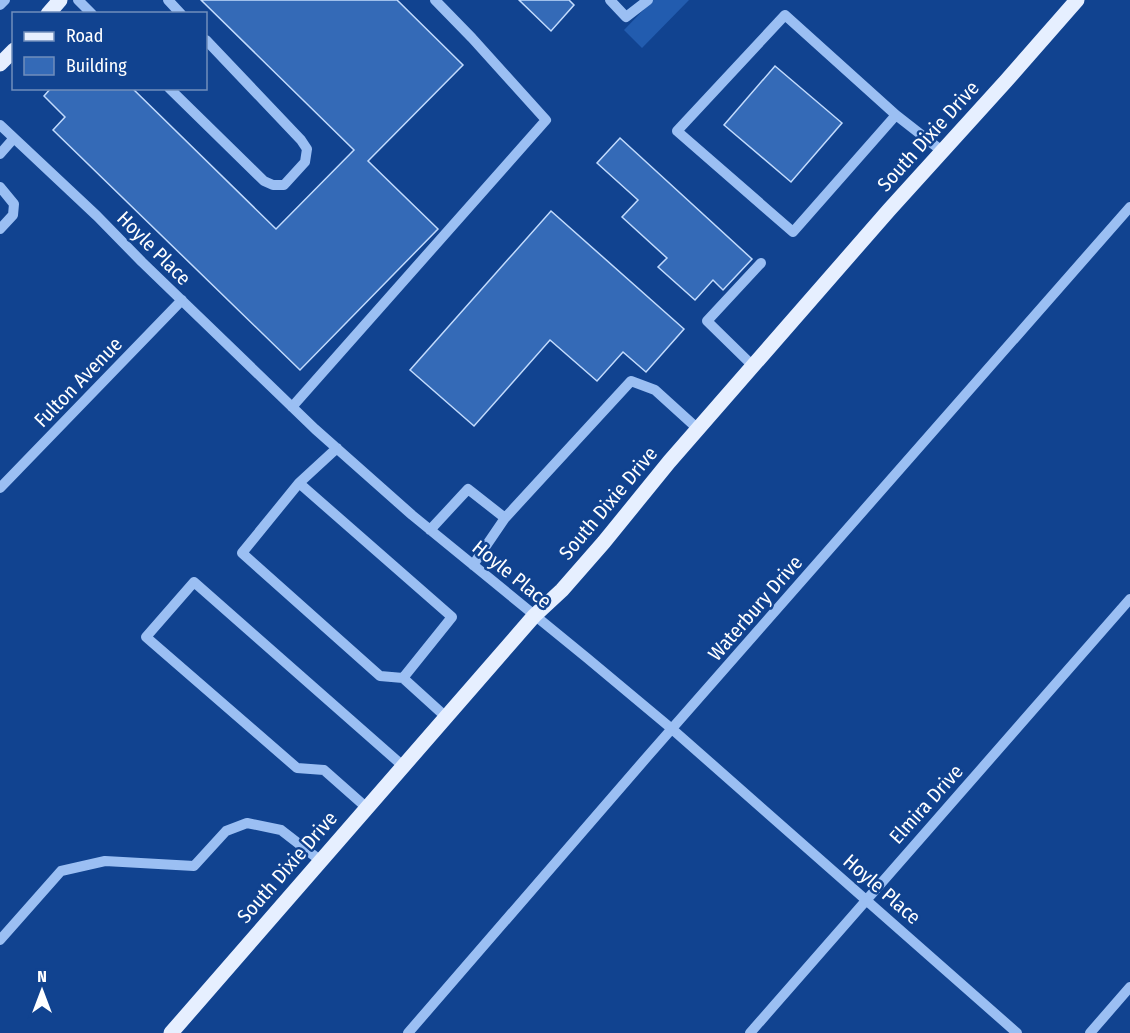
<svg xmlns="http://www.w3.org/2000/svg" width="1130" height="1033" font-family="'Fira Sans Condensed',sans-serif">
<rect width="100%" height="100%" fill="#114390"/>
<path fill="#225caf" d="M653,0H689L642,48L624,30Z"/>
<path fill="#346ab7" stroke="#c2dbfd" stroke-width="1.5" d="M201,0H397L463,65L368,161L438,229L300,370L53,130L65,117L44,96L51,88H132L276,229L354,150Z
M519,0H569L574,5L551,31Z
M775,66L842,123L791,182L724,125Z
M620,138L752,259L723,290L713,280L695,300L658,267L667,258L622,217L638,200L597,163Z
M551,211L684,329L646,372L623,352L597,381L550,340L474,426L410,370Z"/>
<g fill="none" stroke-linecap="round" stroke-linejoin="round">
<path stroke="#9bbff3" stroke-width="10" d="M78,0L92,14
M168,0L181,14
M610,0L626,17L648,0
M0,5L5,0
M169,88L264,181L273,185H284L305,162L307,149L301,140L206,40
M896,115L785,15L677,131L793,232L896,115L942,151
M0,125L97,216L142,262L315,429L412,515L587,658L672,729L1017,1033
M0,154L14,138
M0,187L14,204L13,215L0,229
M753,366L707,321L761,263
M292,407L546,120L472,38L435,0
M299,483L337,448
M0,488L182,300
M430,530L468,489L505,518L631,381L655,390L698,429
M473,565L505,518
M403,678L380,676L242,553L299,483L452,617L403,678L446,717
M367,808L324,770L297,768L146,637L194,582L403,766
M0,940L61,871L105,861L194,866L226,831L247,823L281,830L321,861
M408,1033L647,757L1130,207
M750,1033L1130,599
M1090,1033L1130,987"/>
<path stroke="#e6efff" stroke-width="15" d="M48,14L60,0
M0,64L14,50
M171,1033L534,616L562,590L604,542L669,462L889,210L1006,81L1077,0"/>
</g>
<g text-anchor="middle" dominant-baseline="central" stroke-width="5" stroke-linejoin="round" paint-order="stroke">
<g font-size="20" fill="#fff" stroke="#114390">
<text transform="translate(928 136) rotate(-48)">South Dixie Drive</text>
<text transform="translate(154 248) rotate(45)">Hoyle Place</text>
<text transform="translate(78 382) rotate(-46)">Fulton Avenue</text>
<text transform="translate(608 503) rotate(-50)">South Dixie Drive</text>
<text transform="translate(512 574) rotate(39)">Hoyle Place</text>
<text transform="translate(755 608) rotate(-49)">Waterbury Drive</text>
<text transform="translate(926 804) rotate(-48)">Elmira Drive</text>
<text transform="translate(287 867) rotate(-49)">South Dixie Drive</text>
<text transform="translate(882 889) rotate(41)">Hoyle Place</text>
</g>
</g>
<rect x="12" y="12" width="195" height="78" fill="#114390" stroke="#708ebc" stroke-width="1.5"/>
<rect x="24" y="32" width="30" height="9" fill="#e6efff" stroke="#708ebc" stroke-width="1.5"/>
<text x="66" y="42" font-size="18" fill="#ffffff">Road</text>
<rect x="24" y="57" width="30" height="18" fill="#346ab7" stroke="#708ebc" stroke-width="1.5"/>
<text x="66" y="72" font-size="18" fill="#ffffff">Building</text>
<g transform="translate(42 991)" stroke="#114390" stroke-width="4.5" paint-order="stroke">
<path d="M0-4.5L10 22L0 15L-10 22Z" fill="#ffffff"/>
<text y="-9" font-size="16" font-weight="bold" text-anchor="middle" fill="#ffffff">N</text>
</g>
</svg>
